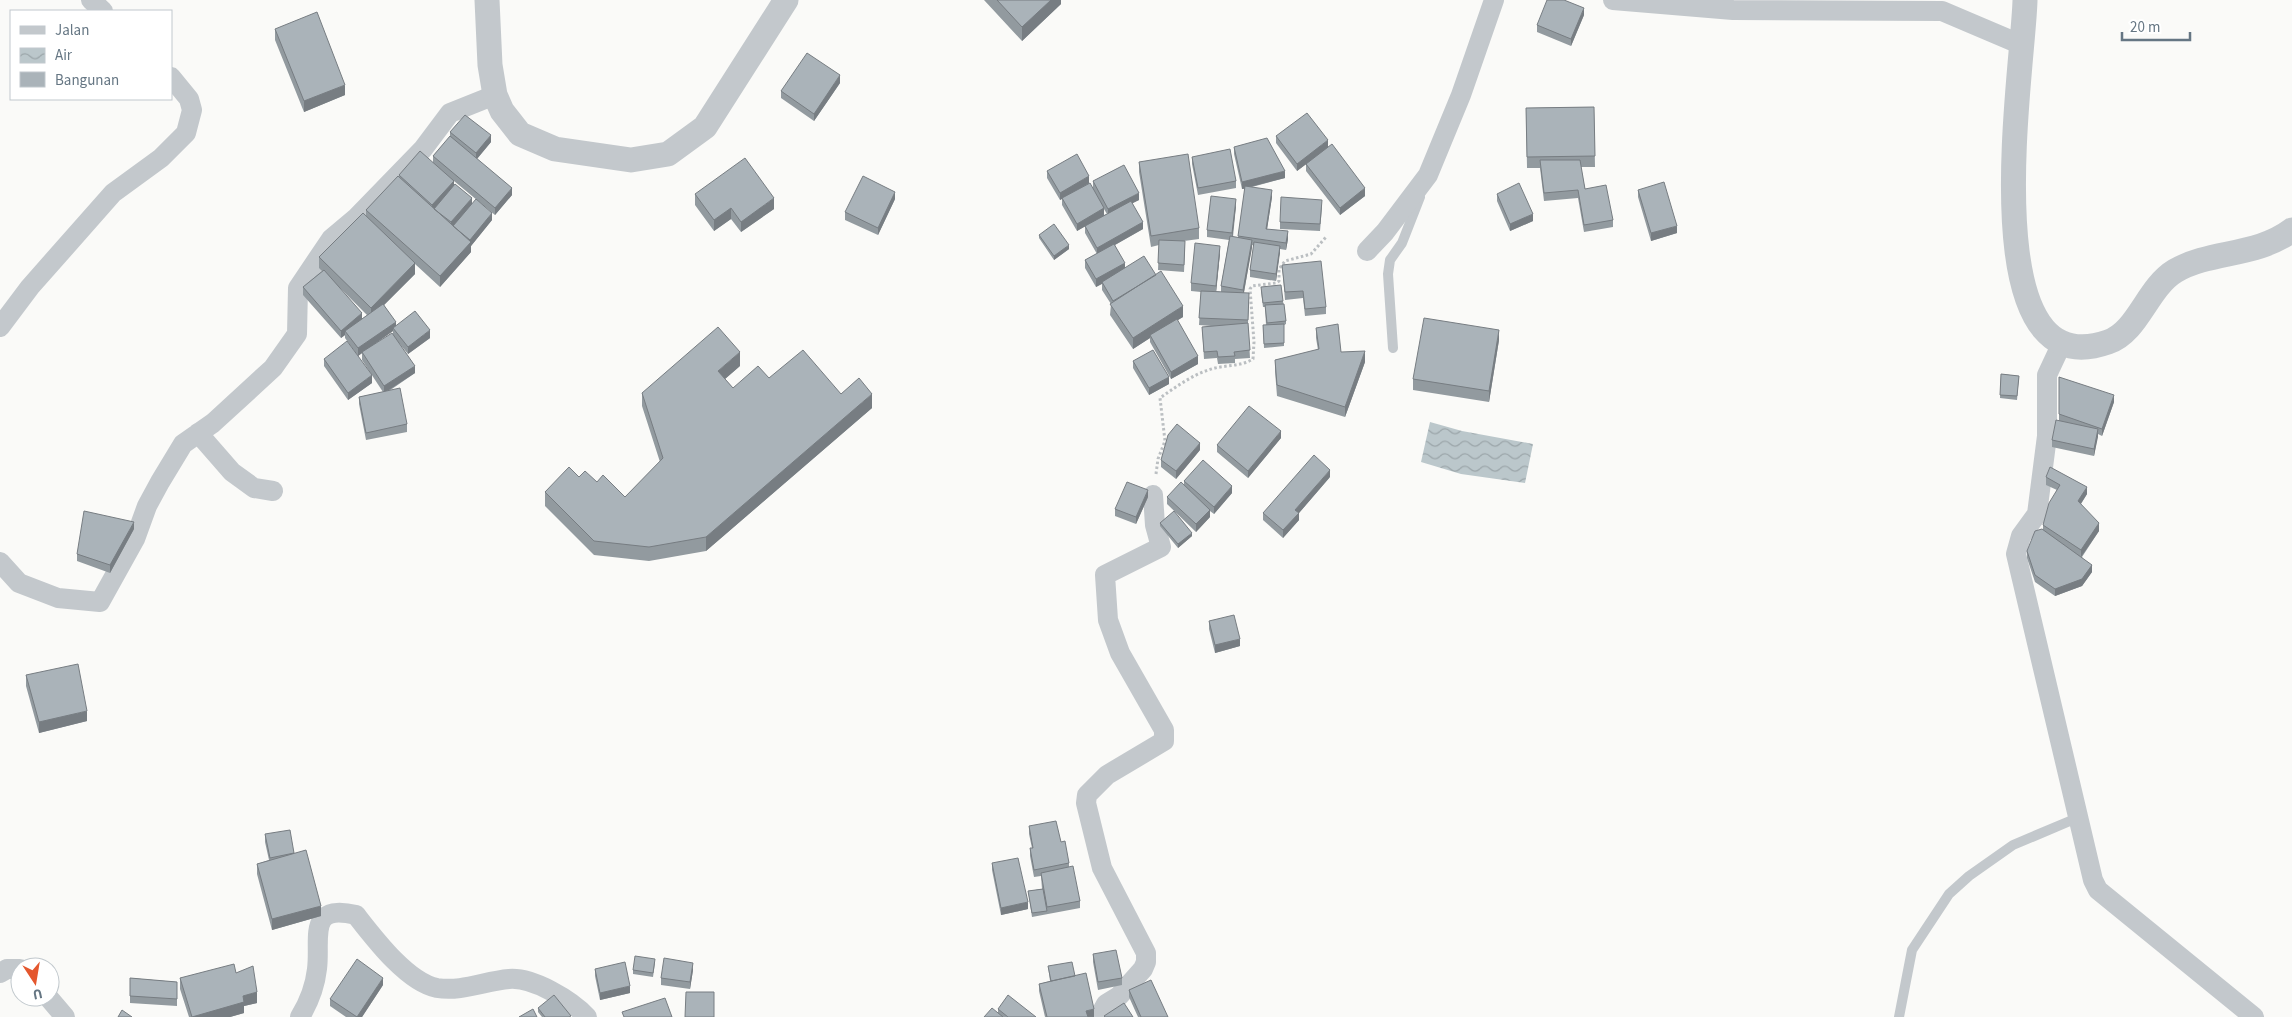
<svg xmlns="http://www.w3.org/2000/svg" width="2292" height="1017" font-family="'Source Sans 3',sans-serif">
<defs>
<pattern id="water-waves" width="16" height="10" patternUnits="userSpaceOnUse" patternTransform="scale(1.25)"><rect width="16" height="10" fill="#bbc7cb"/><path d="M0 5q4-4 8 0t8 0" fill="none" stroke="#9ca6aa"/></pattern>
</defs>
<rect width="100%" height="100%" fill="#fafaf8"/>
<path fill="url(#water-waves)" d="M1430,422L1462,431L1533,444L1525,483L1461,474L1421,462Z"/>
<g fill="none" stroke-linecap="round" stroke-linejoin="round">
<path stroke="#bbbfc2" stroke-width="3" stroke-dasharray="2.5 2.5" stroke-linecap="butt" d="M1156,474L1158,459L1165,441L1160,398C1177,386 1195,373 1215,368C1228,365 1242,366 1253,359L1254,342L1250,289L1252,286L1276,283L1279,281V269L1285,261L1311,254L1326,237"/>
<path stroke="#c3c8cc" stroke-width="10" d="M1393,348L1388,274L1390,260L1402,243L1420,197
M1899,1017L1912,950L1949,894L1969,876L2013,845L2077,818"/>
<path stroke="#c3c8cc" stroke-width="20" d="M91,0L103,11
M1613,0L1733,10L1942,11L2022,45
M1367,251L1385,232L1428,175L1461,95L1494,0
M0,327L30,287L113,193L161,158L186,133L192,110L189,99L171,77
M2062,343L2047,375V436L2037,514L2021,536L2016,554L2093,880L2098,890L2254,1017
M198,433L232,472L254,488L273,491
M0,562L19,583L58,598L100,602L135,539L147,506L160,482L183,444L213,423L273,368L297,334L298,288L331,239L356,218L423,149L450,113L495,95
M0,973L7,969H20
M48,997L65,1017
M300,1017C309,1002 315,987 317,969C321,939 306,903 356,915C374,938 407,982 437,988C462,992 485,981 509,979C533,977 571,1000 587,1017
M1099,1017L1106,1004L1119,996L1143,969L1146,962V953L1102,868L1086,803L1087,795L1107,775L1164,741V730L1120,653L1108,620L1105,575L1161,547L1155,525L1153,495"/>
<path stroke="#c3c8cc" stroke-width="25" d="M487,0L490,65L495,95L502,111L520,134L555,149L631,160L668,154L705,127L786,0
M2025,0C2024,64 1969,391 2108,342C2138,332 2147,288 2175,271C2211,250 2256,257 2292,230"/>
</g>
<path fill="#929a9f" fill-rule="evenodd" d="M984,0H1061V4L1022,41Z
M1584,15L1571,46L1537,32V25Z
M275,29L345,95L304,112L275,40Z
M840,83L814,121L781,98V91Z
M1594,107L1595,167H1581L1585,189L1613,220V227L1584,232L1578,198L1544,201L1540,168H1527L1526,108Z
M450,132L491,142L477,159L512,195L495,215L454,181V185L472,204L492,220L471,246V252L440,287L415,264V274L384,305L396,326L430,338L408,354L399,343L415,373L389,391L407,424V432L366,440L359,404V397L383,392L362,360V353L358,356L345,338V335L341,338L303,295V287L322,271L319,268V257L366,216V210L399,177V175L433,162V156L450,137ZM337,285L367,315L362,319ZM393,331V334L368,348Z
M1276,136L1328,147L1365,196L1340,215L1306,171V164L1297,171L1276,143Z
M1234,147L1285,178L1252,187L1272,197L1267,229L1288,239L1286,250L1280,249L1276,281L1250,277V270L1254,246L1252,245L1244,293L1249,300L1248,323L1250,358L1235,359V363L1218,364L1217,358L1204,359L1202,327L1211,326L1199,325L1201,292L1191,291V283L1220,253L1216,291L1221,292V286L1229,240L1207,237V230L1236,206L1233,237L1238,238L1245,189H1242L1234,154Z
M1192,157L1236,181V188L1198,195L1192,164Z
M1139,162L1199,228V239L1184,241L1185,249L1184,272L1158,270L1159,245L1151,247L1139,172Z
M1047,171L1089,183L1093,188V181L1139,200L1132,203L1143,229L1115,245L1125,268L1156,275L1183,317L1177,320L1198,364L1171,379L1150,342V338L1133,349L1110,315L1111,304L1102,290V284L1096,287L1085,268V260L1097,254L1085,233V226L1077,231L1062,205V199L1060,200L1047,178ZM1104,209L1107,214L1104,215Z
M1638,190L1677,233L1651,241L1638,197Z
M695,194L774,209L741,232L731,219L714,231L695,205Z
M1497,194L1533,221L1510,231L1497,201Z
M895,199L878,235L845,220V212Z
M1322,207L1320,231L1280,229V222Z
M1039,235L1069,249L1054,260L1039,238Z
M1282,265L1326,307V314L1305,316L1303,298L1285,300Z
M1261,291L1283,301L1286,321V324L1284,325V346L1264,348L1263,325H1266L1265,307H1263Z
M1316,328L1341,352L1365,362L1345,417L1277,396L1275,371V360L1318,350L1316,338Z
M1499,340L1489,402L1413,390V379Z
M324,359L372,383L348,400L324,366Z
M1133,361L1169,384L1149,395L1133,368Z
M740,366L725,379L733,388L769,378L841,394L872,408L706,551L649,561L594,555L545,506V492L579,477L597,482L625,497L660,462L642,406V393Z
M2001,374L2019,376L2017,400L2000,398Z
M2059,377L2114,402L2102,436L2098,434L2094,456L2052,447V440L2059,421Z
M1281,438L1248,478L1217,452V445Z
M1200,450L1176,479L1161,467V460Z
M1330,477L1299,513V520L1283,538L1263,520V513Z
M2046,477L2087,494L2081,504L2099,531L2082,557L2092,572L2082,586L2055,596L2035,582L2027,558V551L2043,530V525L2057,490L2046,485Z
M1184,481L1232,493L1214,514L1210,511V517L1196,532L1167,504V497L1184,485Z
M1148,497L1136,524L1115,516V509Z
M1160,523L1192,536L1178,548L1160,526Z
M134,529L110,573L77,561V554Z
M1209,621L1240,646L1215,653L1209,629Z
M26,675L87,721L39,733L26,686Z
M1029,826L1061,842L1069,863V867L1080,901V908L1032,917L1028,891L1042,889L1041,876L1034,877L1030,856V848H1032L1029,834Z
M265,834L294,853L321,916L272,930L257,874V864L269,860L265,842Z
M992,863L1028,909L1001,915L992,870Z
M1093,954L1122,978V985L1098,990L1093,962Z
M655,963L653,977L633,974V970Z
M1048,966L1094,1017H1045L1039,991V984L1050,981Z
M595,969L630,993L600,1000L595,976Z
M693,970L690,989L661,985V978Z
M236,973L257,1003L244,1006V1013L230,1017H189L180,989V978Z
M130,978L177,982V1006L130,1003Z
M383,985L362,1017H346L330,1006V999Z
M1129,990L1168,1017H1138L1129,997Z
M538,1008L571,1017H542L538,1012Z
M998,1009L1036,1017H984L998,1012Z"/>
<path fill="#777d82" d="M1051,0H1061V4L1022,41V27Z
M1584,8V15L1571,46V39Z
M840,75V83L814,121V114Z
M345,85V95L304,112V101Z
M491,135V142L476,160V153Z
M1328,140V148L1297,171V164Z
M1285,171V178L1242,189V182Z
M1089,176V183L1060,200V193Z
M454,181V188L432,212V205Z
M512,188V195L495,215V208Z
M1365,188V196L1340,215V208Z
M1272,190V197L1266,236V229Z
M895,192V199L878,235V228Z
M1139,193V200L1108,216V209Z
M472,198V205L451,230V222Z
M774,198V209L741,232V222Z
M1236,199V206L1232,240V233Z
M731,208V219L714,231V220Z
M1104,208V216L1077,231V224Z
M492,213V220L471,246V252L440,287V276Z
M1533,214V221L1510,231V224Z
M1143,222V229L1097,255V248Z
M1677,226V233L1651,241V233Z
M1288,231V239L1286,250V243Z
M1252,240V248L1243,297V290Z
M1069,245V249L1054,260V256Z
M1220,246V253L1216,294V286Z
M1280,246V253L1276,281V274Z
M415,263V274L371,318V308Z
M1125,263V271L1096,287V279Z
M1183,306V317L1151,337L1150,335V338L1133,349V338Z
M362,313V321L345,331V335L341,338V331Z
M396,322V329L393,328V331L358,356V348Z
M430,330V338L408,354V347Z
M1499,330V340L1489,402V391Z
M1365,351V362L1345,417V407Z
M740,352V366L718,385V371Z
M1198,356V364L1171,379V372Z
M415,366V373L384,393V386Z
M372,375V383L348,400V393Z
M1169,377V384L1149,395V388Z
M872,394V408L706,551V537Z
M2114,395V402L2102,436V429Z
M2098,429V437L2094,456V449Z
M1281,431V438L1248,478V471Z
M1200,443V450L1176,479V471Z
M1330,470V477L1299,513V520L1283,538V530L1295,510Z
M1232,486V493L1214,514V507Z
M2087,487V494L2078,508V501Z
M1148,490V497L1136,524V517Z
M1210,510V517L1196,532V524Z
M134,522V529L110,573V565Z
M2099,523V531L2081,557V550Z
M1192,533V536L1178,548V544Z
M2092,565V572L2082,586L2055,596V589Z
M1240,639V646L1215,653V645Z
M87,711V721L39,733V722Z
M1028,902V909L1001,915V908Z
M321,906V916L272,930V919Z
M693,963V970L690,989V982Z
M383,978V985L362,1017H357Z
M630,986V993L600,1000V993Z
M257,992V1003L244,1006V1013L230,1017H192L243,996Z
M1094,1009V1017H1086V1011Z"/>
<path fill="#aab3b9" stroke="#777d82" d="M997,0H1051L1022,27Z
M1547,0H1564L1584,8L1571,39L1537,25Z
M317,12L345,85L304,101L275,29Z
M807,53L840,75L814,114L781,91Z
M1594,107L1595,156L1527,157L1526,108Z
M1307,113L1328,140L1297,164L1276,136Z
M465,115L491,135L476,153L450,132Z
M450,136L512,188L495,208L433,156Z
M1267,138L1285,171L1242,182L1234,147Z
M1332,144L1365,188L1340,208L1306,164Z
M1230,149L1236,181L1198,188L1192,157Z
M420,151L454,181L432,205L399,175Z
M1077,154L1089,176L1060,193L1047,171Z
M1188,154L1199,228L1151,236L1139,162Z
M745,158L774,198L741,222L731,208L714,220L695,194Z
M1540,160H1580L1585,189L1606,185L1613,220L1584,225L1578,190L1544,193Z
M1124,165L1139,193L1108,209L1093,181Z
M398,176L471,242L440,276L366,210Z
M863,176L895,192L878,228L845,212Z
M1664,182L1677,226L1651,233L1638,190Z
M1090,183L1104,208L1077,224L1062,198Z
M1519,183L1533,214L1510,224L1497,194Z
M455,184L472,198L451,222L434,209Z
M1245,186L1272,190L1266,229L1288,231L1286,243L1238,236Z
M1211,196L1236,199L1232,233L1207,230Z
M1281,197L1322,200L1320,224L1280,222Z
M476,199L492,213L470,240L453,226Z
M1131,201L1143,222L1097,248L1085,226Z
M363,213L415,263L371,308L319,257Z
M1054,224L1069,245L1054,256L1039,235Z
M1230,236L1252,240L1243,290L1221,286Z
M1159,240L1185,241L1184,265L1158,263Z
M1254,242L1280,246L1276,274L1250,270Z
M1195,243L1220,246L1216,286L1191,283Z
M1114,244L1125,263L1096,279L1085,260Z
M1144,256L1156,275L1113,301L1102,282Z
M1321,261L1326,307L1305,309L1303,291L1285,292L1282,265Z
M324,270L362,313L341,331L303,287Z
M1161,271L1183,306L1133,338L1110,304Z
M1281,285L1283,301L1263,303L1261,287Z
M1201,291L1249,293L1248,320L1199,318Z
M383,304L396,322L358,348L345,331Z
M1284,304L1286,321L1267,323L1265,305Z
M415,311L430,330L408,347L393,328Z
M1424,318L1499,330L1489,391L1413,379Z
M1177,319L1198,356L1171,372L1150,335Z
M1248,323L1250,350L1234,352L1235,356L1218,357L1217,351L1204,352L1202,327Z
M1284,324V343L1264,344L1263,325Z
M1338,324L1341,352L1365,351L1345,407L1277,385L1275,360L1319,349L1316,328Z
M718,327L740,352L718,371L733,388L758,366L769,378L803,350L841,394L859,378L872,394L706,537L649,547L594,541L545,492L569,467L579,477L585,471L597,482L603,475L625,497L663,458L642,393Z
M392,333L415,366L384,386L362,352Z
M347,341L372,375L348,393L324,359Z
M1153,350L1169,377L1149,388L1133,361Z
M2001,374L2019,376L2017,396L2000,395Z
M2059,377L2114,395L2102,429L2059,414Z
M400,388L407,424L366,433L359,397Z
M1249,406L1281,431L1248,471L1217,445Z
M2056,420L2098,429L2094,449L2052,440Z
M1177,424L1200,443L1176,471L1161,460L1168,435Z
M1314,455L1330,470L1295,510L1299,513L1283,530L1263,513Z
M1203,460L1232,486L1214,507L1184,481Z
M2050,467L2087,487L2078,501L2099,523L2081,550L2043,525L2049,503L2060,485L2046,477Z
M1127,482L1148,490L1136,517L1115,509Z
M1181,482L1210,510L1196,524L1167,497Z
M84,511L134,522L110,565L77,554Z
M1174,511L1192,533L1178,544L1160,523Z
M2042,529L2092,565L2082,579L2055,589L2035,575L2027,551L2035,531Z
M1234,615L1240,639L1215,645L1209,621Z
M78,664L87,711L39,722L26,675Z
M1056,821L1061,842L1065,841L1069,863L1034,870L1030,848H1033L1029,826Z
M290,830L294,853L270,858L265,834Z
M306,850L321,906L272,919L257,864Z
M1018,858L1028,902L1001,908L992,863Z
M1073,866L1080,901L1047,907L1041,873Z
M1043,889L1047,911L1032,913L1028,891Z
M1116,950L1122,978L1098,982L1093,954Z
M635,956L655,959L653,973L633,970Z
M664,958L693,963L690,982L661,978Z
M357,959L383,978L357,1017L330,999Z
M625,962L630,986L600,993L595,969Z
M1072,962L1075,976L1051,981L1048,966Z
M234,964L236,973L253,966L257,992L243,996L244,1002L192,1017L180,978Z
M1086,973L1094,1009L1086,1011L1088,1017H1047L1039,984Z
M130,978L177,982V999L130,996Z
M1151,980L1168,1017H1141L1129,990Z
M686,992H714V1017H685Z
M554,995L571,1016L569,1017H545L538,1008Z
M1008,995L1036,1017H1008L998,1009Z
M665,998L672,1017H624L622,1012Z
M1124,1003L1133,1017H1105L1104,1016Z
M992,1008L1003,1017H984Z
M533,1009L537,1017H519Z
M122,1010L132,1017H118Z"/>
<rect x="10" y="10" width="162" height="90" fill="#ffffff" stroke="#c1c8cd"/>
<rect x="20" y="26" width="25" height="8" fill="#c3c8cc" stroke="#c1c8cd"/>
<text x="55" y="35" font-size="15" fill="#657683">Jalan</text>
<rect x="20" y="48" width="25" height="15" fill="url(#water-waves)" stroke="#c1c8cd"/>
<text x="55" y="60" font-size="15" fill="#657683">Air</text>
<rect x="20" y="72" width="25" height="15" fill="#aab3b9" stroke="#c1c8cd"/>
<text x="55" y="85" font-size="15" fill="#657683">Bangunan</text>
<g transform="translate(35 982) rotate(168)"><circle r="24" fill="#ffffff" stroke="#c1c8cd"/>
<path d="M0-4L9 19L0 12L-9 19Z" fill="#e4572e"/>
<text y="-8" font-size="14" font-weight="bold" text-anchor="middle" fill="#657683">U</text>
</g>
<path d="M2122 32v8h68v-8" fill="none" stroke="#657683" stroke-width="2.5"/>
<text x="2130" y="32" font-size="15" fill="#657683" stroke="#ffffff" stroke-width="4" paint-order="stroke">20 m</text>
</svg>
